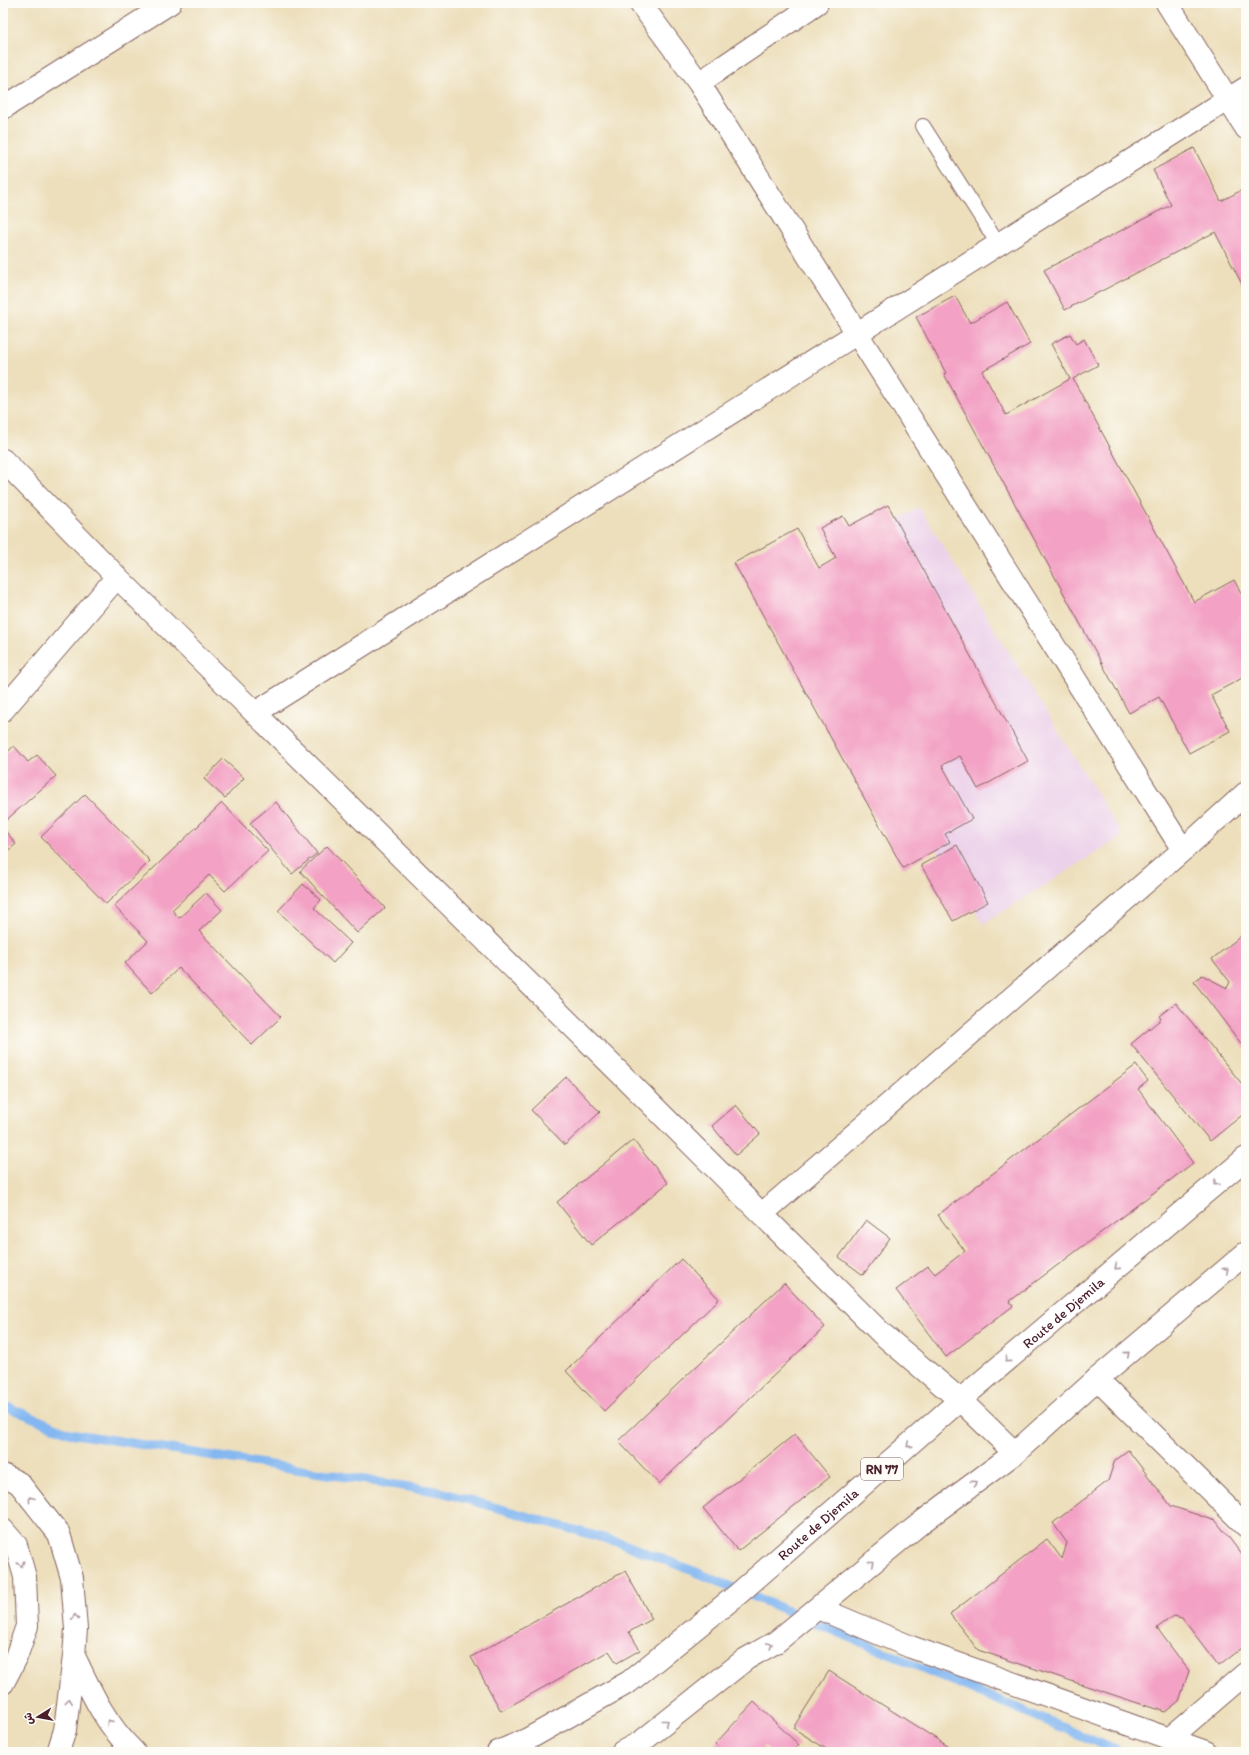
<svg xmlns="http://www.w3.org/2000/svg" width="1249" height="1755" font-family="Itim,'Playpen Sans Arabic',sans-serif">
<rect width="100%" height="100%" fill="#fdfcf7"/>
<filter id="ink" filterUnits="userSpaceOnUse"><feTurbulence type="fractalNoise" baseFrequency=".025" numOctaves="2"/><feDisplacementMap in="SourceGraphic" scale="8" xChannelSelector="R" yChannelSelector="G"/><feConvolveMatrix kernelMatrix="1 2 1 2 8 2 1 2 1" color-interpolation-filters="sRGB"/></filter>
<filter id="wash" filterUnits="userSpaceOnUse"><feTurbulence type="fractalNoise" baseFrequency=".012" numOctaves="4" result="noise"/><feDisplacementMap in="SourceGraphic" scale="16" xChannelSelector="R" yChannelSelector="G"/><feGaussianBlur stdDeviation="0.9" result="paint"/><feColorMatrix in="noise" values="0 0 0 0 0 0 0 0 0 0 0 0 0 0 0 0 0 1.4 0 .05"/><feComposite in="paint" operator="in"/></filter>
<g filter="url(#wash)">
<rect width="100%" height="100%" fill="#eddfbc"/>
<path fill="#ecd1ea" d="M919,507L1123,836L983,924L779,595Z"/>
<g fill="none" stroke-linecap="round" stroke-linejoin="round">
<path stroke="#84b7f1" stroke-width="9" d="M3,1405L69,1433L441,1492L621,1543L696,1572L1120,1752"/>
</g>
<g id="blocks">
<path fill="#f3a1c4" d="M1194,148L1221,201L1246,188V292L1215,232L1065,310L1044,270L1171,205L1153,170Z
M955,296L970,323L1007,302L1030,344L982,371L1006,415L1070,379L1051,344L1070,334L1076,344L1084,339L1098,365L1073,379L1194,602L1234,580L1246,602V676L1211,695L1230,731L1189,753L1159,697L1129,713L944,374L946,373L916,317Z
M888,505L1028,761L978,789L960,756L942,765L972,819L945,834L950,842L903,868L734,563L797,529L819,568L836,558L820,528L843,516L849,526Z
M14,746L28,762L37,755L56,776L3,823V756Z
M223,759L244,778L225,798L204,779Z
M85,794L150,861L106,904L41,837Z
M276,802L317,853L292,874L250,823Z
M222,803L268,851L225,891L209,875L172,910L179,918L206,893L222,910L199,931L281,1017L252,1045L179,968L152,993L125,963L148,941L114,906Z
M3,828L16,844L3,855Z
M957,845L988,902L953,921L921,865Z
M327,846L385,908L357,933L300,871Z
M303,884L321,900L314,908L351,943L333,963L278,911Z
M1246,932V1050L1194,982L1202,975L1227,988L1230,982L1212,959Z
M1176,1003L1246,1089V1112L1210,1141L1131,1044L1161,1019L1159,1016Z
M1136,1065L1148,1081L1138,1089L1193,1163L1010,1301L1013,1306L946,1357L896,1290L928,1266L935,1274L965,1251L938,1215Z
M566,1077L600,1112L565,1145L531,1110Z
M736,1105L760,1134L736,1155L712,1126Z
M633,1140L668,1183L591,1245L557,1202Z
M866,1220L890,1238L863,1275L839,1257Z
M681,1259L719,1299L604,1411L566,1371Z
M784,1283L825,1327L659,1484L618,1441Z
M795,1434L830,1477L738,1551L703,1508Z
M1128,1450L1171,1506L1216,1521L1246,1560V1645L1219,1666L1182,1618L1173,1616L1157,1628L1189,1671L1179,1701L1165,1712L978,1650L950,1614L1047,1539L1062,1559L1067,1543L1053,1523L1108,1481L1115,1460Z
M625,1571L652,1619L629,1632L640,1650L617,1663L609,1651L501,1711L471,1657Z
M829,1671L957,1752H831L793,1728Z
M754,1702L799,1745L792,1752H771L765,1746L759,1752H724L715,1744Z"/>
</g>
</g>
<g filter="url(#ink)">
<use href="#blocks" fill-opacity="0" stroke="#83625e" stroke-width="1"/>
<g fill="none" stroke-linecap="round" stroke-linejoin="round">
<defs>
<path id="service" d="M923,126L998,244"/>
<path id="minor" d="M640,3L699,83L1183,850
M1167,3L1246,128
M699,83L817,3
M3,108L170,3
M3,460L117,577L621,1074L881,1333L960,1400L1015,1453
M3,710L117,577
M255,713L1246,88
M762,1214L1183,850L1246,793
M1097,1379L1246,1526
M818,1608L911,1647L1206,1752
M1169,1739L1246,1673"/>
<g id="primary">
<path id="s1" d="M498,1752L528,1739L629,1682L738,1594L960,1400L1246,1158"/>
<path d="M622,1752L641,1742L746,1659L776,1642L922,1522L1015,1453L1097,1379L1246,1253"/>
</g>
<path id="trunk" d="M3,1475L19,1483L59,1534L72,1578L76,1629L74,1656L65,1730L58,1752
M3,1530L16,1545L25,1577L27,1626L15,1660L3,1683
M74,1656C91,1692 105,1724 134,1752"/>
</defs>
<use href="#service" stroke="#83625e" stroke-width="16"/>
<use href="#minor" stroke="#83625e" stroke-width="24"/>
<use href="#primary" stroke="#83625e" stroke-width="24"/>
<use href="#trunk" stroke="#83625e" stroke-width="24"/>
<use href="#service" stroke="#fff" stroke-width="14"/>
<use href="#minor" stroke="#fff" stroke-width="22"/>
<use href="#primary" stroke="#fff" stroke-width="22"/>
<use href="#trunk" stroke="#fff" stroke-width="22"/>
</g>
<defs><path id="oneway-chevron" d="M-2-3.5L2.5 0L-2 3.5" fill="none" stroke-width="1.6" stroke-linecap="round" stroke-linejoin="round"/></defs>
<g stroke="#ae9aa0">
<use href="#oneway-chevron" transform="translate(1216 1183) rotate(140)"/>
<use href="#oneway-chevron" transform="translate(1117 1267) rotate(140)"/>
<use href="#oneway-chevron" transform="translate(1226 1270) rotate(-40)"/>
<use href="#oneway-chevron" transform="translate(1127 1354) rotate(-40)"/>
<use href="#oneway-chevron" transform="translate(1007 1360) rotate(140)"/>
<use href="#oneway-chevron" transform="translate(909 1445) rotate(139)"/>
<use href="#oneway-chevron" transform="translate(974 1483) rotate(-37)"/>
<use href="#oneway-chevron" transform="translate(31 1499) rotate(-128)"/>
<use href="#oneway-chevron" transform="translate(872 1563) rotate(-39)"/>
<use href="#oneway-chevron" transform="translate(21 1564) rotate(74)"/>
<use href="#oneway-chevron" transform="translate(75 1617) rotate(-95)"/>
<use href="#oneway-chevron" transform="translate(770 1645) rotate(-31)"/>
<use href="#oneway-chevron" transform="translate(69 1701) rotate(-83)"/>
<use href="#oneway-chevron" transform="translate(109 1722) rotate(-125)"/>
<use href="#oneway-chevron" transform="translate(666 1722) rotate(-38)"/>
</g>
</g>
<g text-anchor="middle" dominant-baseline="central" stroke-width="3" stroke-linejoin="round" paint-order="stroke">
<rect fill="#fdfcf7" stroke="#806168" stroke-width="1" x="861" y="1458" width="42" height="22" rx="3"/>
<g font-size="13" font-weight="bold" fill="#4a1f2b">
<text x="882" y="1469">RN 77</text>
</g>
<g font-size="14" fill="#4a1f2b" stroke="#fdfcf7">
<text stroke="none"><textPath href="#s1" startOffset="719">Route de Djemila</textPath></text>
<text stroke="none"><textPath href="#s1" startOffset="395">Route de Djemila</textPath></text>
</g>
</g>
<rect width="1249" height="1755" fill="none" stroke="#fdfcf7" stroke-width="16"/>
<g transform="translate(38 1717) rotate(259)" stroke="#fdfcf7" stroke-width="3" paint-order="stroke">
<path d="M0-3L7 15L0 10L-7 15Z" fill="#4a1f2b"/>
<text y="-6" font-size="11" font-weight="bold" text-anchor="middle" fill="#4a1f2b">ش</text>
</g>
</svg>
